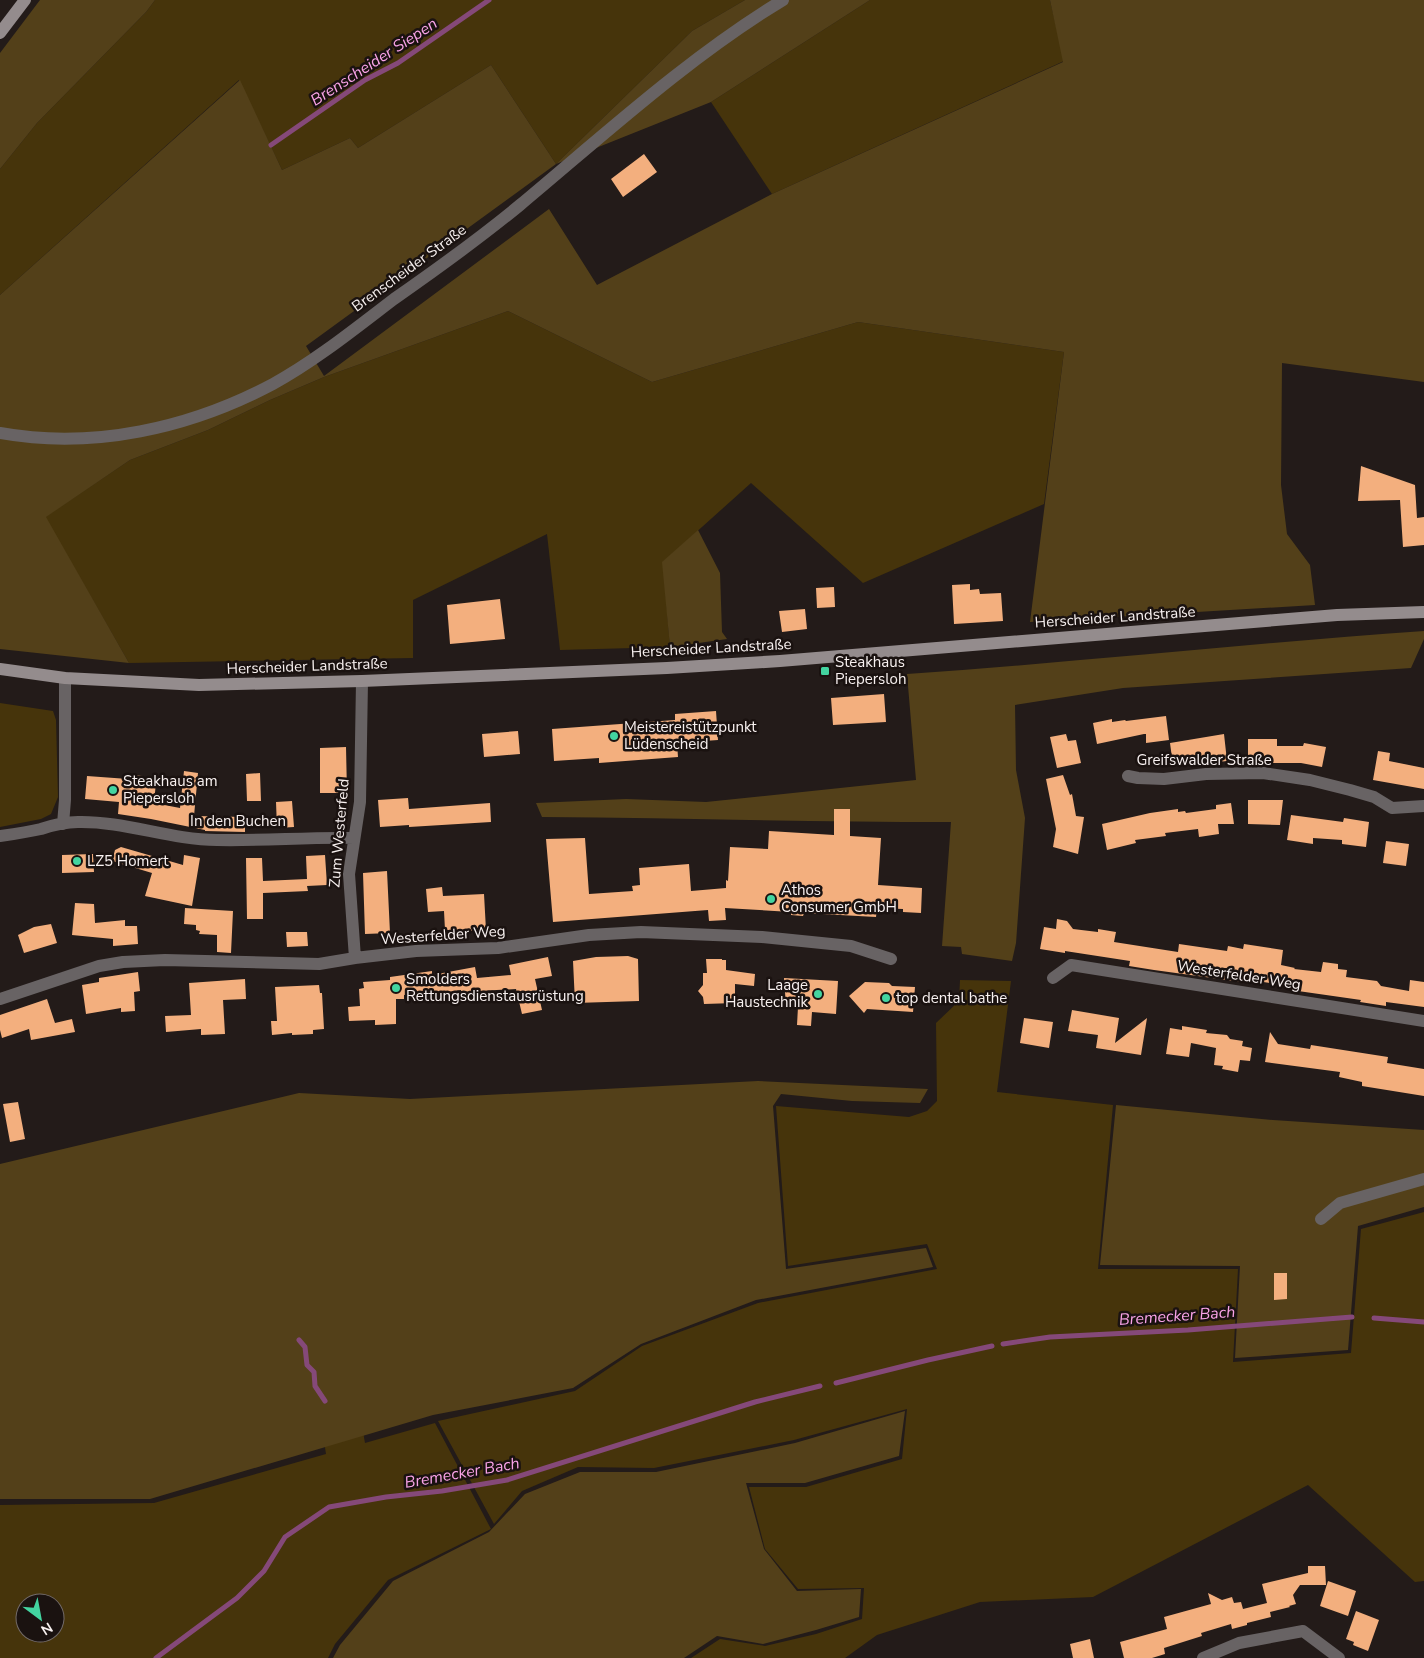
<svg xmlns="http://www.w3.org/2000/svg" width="1424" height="1658" font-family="'Nunito Sans',sans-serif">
<rect width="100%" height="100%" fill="#231b19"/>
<path fill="#46340b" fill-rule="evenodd" d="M155,0H745L692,31L556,164L491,65L358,148L350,138L282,170L239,80L0,295V169L37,123L146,12Z
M870,0H1050L1064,61L772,194L711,102Z
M508,311L652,382L858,322L1064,352L1044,504L863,583L751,483L663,562L670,647L560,650L547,534L413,600V658L129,663L45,517L130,460L208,430L270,400L324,377Z
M0,703L53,711L56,720L58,797L51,814L41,819L0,827Z
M960,980L1011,981L997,1092L1113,1105L1098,1269H1238L1233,1362L1351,1353L1361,1229L1424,1212V1581L1415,1582L1308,1485L1093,1597L980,1602L877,1635L845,1658H691L720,1639L765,1646L816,1634L862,1619L864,1588L798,1589L765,1549L749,1487H806L902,1459L907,1409L794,1440L654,1468L578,1467L522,1491L494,1524L438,1421L575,1391L642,1346L758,1303L937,1269L927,1244L788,1266L776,1106L909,1117L927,1111L937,1101L936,1023L959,1001Z
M435,1423L491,1529L388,1580L335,1644L328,1658H0V1505L154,1503L326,1454L324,1441L362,1426L365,1443ZM25,1603H55V1633H25Z"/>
<path fill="#534019" d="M40,0H155L146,12L37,123L0,169V53Z
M745,0H870L711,102L556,164L306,346L324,376L549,209L597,285L772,194L1063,62L1050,0H1424V382L1282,363L1281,485L1287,534L1310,565L1315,605L1030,622L1064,352L858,322L652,382L508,311L324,377L270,400L208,430L130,460L46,517L129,663L0,649V295L240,80L282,170L350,138L358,148L491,65L556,164L692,31Z
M698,530L720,573L722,632L727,639L670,647L662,562Z
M1424,631V639L1411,668L1123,688L1015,705L1016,770L1025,818L1016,943L1012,961L962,954L961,947L942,946L951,822C815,822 678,818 542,817L536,803L626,799L706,802L916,780L907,674C1080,662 1252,643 1424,631Z
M758,1081L928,1089L920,1103L852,1101L781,1094L773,1106L786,1269L926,1248L933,1267L756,1300L641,1344L573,1388L433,1415L150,1499H0V1164L299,1093L410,1099Z
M1116,1105L1273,1120L1424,1130V1207L1358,1226L1348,1350L1235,1358L1240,1266L1100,1265Z
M905,1411L899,1456L805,1483H746L764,1549L797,1591L861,1589L859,1617L816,1630L763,1644L717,1636L684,1658H333L340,1645L393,1581L489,1532L525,1494L580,1472H656L795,1443Z"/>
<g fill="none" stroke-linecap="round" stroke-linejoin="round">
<path stroke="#854979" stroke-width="5" d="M271,145L365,80L398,63L489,0
M1374,1318L1424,1322
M299,1340L305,1347L307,1365L314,1372L315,1386L325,1401
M1003,1344L1050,1337L1188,1330L1352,1317
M836,1383L928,1360L992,1346
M156,1658L237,1598L264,1571L285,1537L329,1507L386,1497L442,1491L507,1480L755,1402L820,1386"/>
</g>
<path fill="#f3af7e" d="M644,154L657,172L623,197L611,179Z
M1361,466L1415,485L1417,518L1424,517V545L1403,547L1400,500L1358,501Z
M970,584V590L979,589L980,594L1001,593L1003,621L954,624L952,585Z
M834,587L835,607L817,608L816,588Z
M500,599L505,639L450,644L447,605Z
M805,609L807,629L782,632L779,611Z
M884,694L886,722L833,725L831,698Z
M716,711L718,740L677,743L678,757L599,763V758L554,761L552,729L675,720V714Z
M1166,716L1169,740L1146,743V734H1144L1097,744L1093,723L1112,719V722L1125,720L1126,721Z
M518,731L520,754L484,757L482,734Z
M1066,734L1068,741L1076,740L1081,763L1057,768L1050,737Z
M1224,734L1227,761L1200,764L1199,755L1172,758L1170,743Z
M1248,739H1277V746H1303L1304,743L1326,747L1322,767L1301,763H1248Z
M346,747L347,793H320V748Z
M1378,751L1390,753L1389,761L1424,768V789L1373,780Z
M184,771L198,773L194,816L245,817V832L205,831V830L151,819L118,814L119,802L85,799L87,776L128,779L129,775L143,776V780L156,782L154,803L180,808Z
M260,773L261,801H247L246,774Z
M1063,775L1070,795L1072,794L1076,816L1084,817L1078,854L1053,847L1056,829L1046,779Z
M408,798L409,809L490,803L491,822L409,827V825L380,827L378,800Z
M1248,800H1283L1280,825L1248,824Z
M292,801L294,827L277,828L276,802Z
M1231,803L1234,824H1218L1219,834L1199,837L1198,829L1165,833L1166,836L1135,840L1136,843L1107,850L1102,824L1150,813L1178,809V812L1185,811L1186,813L1216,809V805Z
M834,809H850V836L881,838L878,885L922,888L921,913L903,912V909L877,908L876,917L804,913L803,916L791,915V912L725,908L726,920L709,921L708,910L553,922L546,839L585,838L589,894L633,891L632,886L640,885L639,868L689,864L691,891L726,888V880L728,881L730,847L768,849L769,831L834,835Z
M1291,815L1343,822L1344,818L1369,822L1366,847L1342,844V840L1313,838V844L1287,840Z
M1386,841L1409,844L1406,866L1383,863Z
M121,847L183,865L184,855L200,858L192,906L145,896L152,873L112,861L115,850Z
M93,854L94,872L62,873V855Z
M325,855L327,885L307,886L308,891L263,893V919H247L246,858H262L263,881L307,879L306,856Z
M387,871L390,933L365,934L363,873Z
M442,887L443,896L484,894L486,930L454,932L453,930H445L444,911L428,912L426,889Z
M75,903L94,904L95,923L125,920V926H137L138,944L113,946V939L72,935Z
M185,908L233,911L231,953L217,952V935L199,934L200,931L196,930V925L184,924Z
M1057,919L1067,921L1073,929L1098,932V929L1116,932L1114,942L1178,952L1179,944L1227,951L1228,946L1243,949L1244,944L1283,950L1281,965L1295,968L1294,969L1321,972L1323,962L1338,964V969L1347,970L1346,977L1377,981L1381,986L1409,991L1410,980L1424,982V1007L1386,1002V1006L1360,1002L1361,1000L1291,990V986L1249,980V983L1154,970L1129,966L1130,961L1065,951V953L1040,949L1044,927L1056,929Z
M51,924L57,943L24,953L18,935L34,927Z
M286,932H307L308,946L287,947Z
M628,956L638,959L639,1001L575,1003L573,961L596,957Z
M548,957L552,976L535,979L542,1010L522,1014L516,989L461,992V990L440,993L435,994L434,992L404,995V999H396V1024L375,1025V1020L349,1021L348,1007L360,1006L359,989L364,988L363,982L390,980V977L432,971V975L475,967L477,978L511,975L509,965Z
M706,959H722V960H726V970L755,974L754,986L735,984V1003L704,1004L703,997L698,991L703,985V973H707Z
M138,972L140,991L134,992L135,1011L121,1012V1008L86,1014L82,985L99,982V978Z
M784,978L838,981L836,1014L812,1012L811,1026L797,1025L798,1007L786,1006Z
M245,979L246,999L223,1000L225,1034L201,1035V1029L166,1032L165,1016L191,1015L189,983Z
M865,982L889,983L892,986L915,987L913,1012L867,1009L864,1013L849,996Z
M319,985L320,993H322L324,1029L313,1030V1034L292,1035V1033L272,1035L271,1021H277L275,987Z
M47,999L55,1023L72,1019L75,1032L31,1040L29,1029L2,1038L0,1030V1015Z
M1072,1010L1119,1018L1115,1043L1147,1018L1141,1055L1096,1048L1098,1035L1068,1031Z
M1024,1018L1053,1022L1049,1048L1020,1043Z
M1182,1026L1207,1030L1206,1033L1227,1035L1230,1039L1243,1041L1242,1046L1252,1048L1250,1061L1240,1060L1238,1072L1222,1069L1223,1066L1214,1065L1216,1048L1191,1043L1189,1057L1166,1054L1170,1028L1182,1030Z
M1270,1032L1278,1044L1310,1049L1311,1045L1388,1057L1387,1063L1424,1069V1096L1362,1086V1082L1339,1077L1340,1072L1265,1062Z
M18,1102L25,1139L10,1142L3,1104Z
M1274,1273H1287V1299L1274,1300Z
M1308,1566H1325L1326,1585H1300L1293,1595L1296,1604L1289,1606L1290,1607L1270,1612L1271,1617L1247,1623V1625L1232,1629L1231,1624L1201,1633L1202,1636L1164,1648L1165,1654L1152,1658H1124L1120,1642L1167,1629L1164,1617L1211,1604L1208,1593L1222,1600L1232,1597L1234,1603L1241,1602L1243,1609L1267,1603L1262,1584L1308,1573Z
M1328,1581L1356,1591L1348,1616L1320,1606Z
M1356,1611L1379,1620L1368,1651L1353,1645L1354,1642L1346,1639Z
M1090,1639L1094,1658H1073L1070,1644Z"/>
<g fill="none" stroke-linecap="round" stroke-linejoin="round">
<path stroke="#686364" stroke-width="12" d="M0,433C93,450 190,428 273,384C315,361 356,328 394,299C437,269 480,238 520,205C605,134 689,57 783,0
M1128,776L1138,778L1164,779L1206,774L1263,773L1310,780L1350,790L1374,797L1392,808L1424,806
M63,824L65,800V678
M0,836C14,834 28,832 41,829C53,825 65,822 78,822C125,821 170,840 217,840C263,841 308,837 354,838
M355,958L349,874L360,802L362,681
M1053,978L1071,965L1424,1021
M0,999L99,966L123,962L165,960L319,964L355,958L416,951L498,948L589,935L641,932L762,937L851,946L891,959
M1321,1219L1340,1203L1424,1179
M1203,1658L1239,1643L1303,1631L1339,1658"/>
<path stroke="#948c8d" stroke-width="12" d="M0,33L25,0
M0,669L65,678L199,685L362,681L667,668L780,661L1337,615L1424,612"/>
</g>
<g fill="#43d4a0" stroke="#1a1210" stroke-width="2">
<rect x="820" y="666" width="10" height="10" rx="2.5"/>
<circle cx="614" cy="736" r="5"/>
<circle cx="113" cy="790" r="5"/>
<circle cx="77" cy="861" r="5"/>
<circle cx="771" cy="899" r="5"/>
<circle cx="396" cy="988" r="5"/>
<circle cx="818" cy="994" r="5"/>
<circle cx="886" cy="998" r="5"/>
</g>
<g text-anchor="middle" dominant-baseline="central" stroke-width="5" stroke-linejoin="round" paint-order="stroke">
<g font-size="15" fill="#f8f1f0" stroke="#1a1210">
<text transform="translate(409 268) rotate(-36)">Brenscheider Straße</text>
<text transform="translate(1115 617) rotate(-4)">Herscheider Landstraße</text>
<text transform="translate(711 648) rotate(-3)">Herscheider Landstraße</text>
<text transform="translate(307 666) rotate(-2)">Herscheider Landstraße</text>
<text x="1204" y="760">Greifswalder Straße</text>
<text x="238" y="821">In den Buchen</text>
<text transform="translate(339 833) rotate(-85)">Zum Westerfeld</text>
<text transform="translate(443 935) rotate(-4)">Westerfelder Weg</text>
<text transform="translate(1239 975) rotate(9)">Westerfelder Weg</text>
</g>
<g font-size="15" fill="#f8f1f0" stroke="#1a1210" text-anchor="start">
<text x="835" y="662">Steakhaus<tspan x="835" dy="17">Piepersloh</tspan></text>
<text x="624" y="727">Meistereistützpunkt<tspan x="624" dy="17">Lüdenscheid</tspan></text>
<text x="123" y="781">Steakhaus am<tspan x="123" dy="17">Piepersloh</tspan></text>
<text x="87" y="861">LZ5 Homert</text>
<text x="781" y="890">Athos<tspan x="781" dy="17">Consumer GmbH</tspan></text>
<text x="406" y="979">Smolders<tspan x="406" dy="17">Rettungsdienstausrüstung</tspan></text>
<text x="808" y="985" text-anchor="end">Laage<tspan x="808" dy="17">Haustechnik</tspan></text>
<text x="896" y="998">top dental bathe</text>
</g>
<g font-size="16" font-style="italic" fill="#f9a3e7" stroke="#1a1210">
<text transform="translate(374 62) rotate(-33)">Brenscheider Siepen</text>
<text transform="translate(1177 1316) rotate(-4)">Bremecker Bach</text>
<text transform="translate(462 1473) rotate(-10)">Bremecker Bach</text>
</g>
</g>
<g transform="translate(40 1618) rotate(148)"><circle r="24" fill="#1a1210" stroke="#736b6a"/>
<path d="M0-4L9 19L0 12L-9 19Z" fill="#43d4a0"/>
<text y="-8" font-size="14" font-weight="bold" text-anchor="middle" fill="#f8f1f0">N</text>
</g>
</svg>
